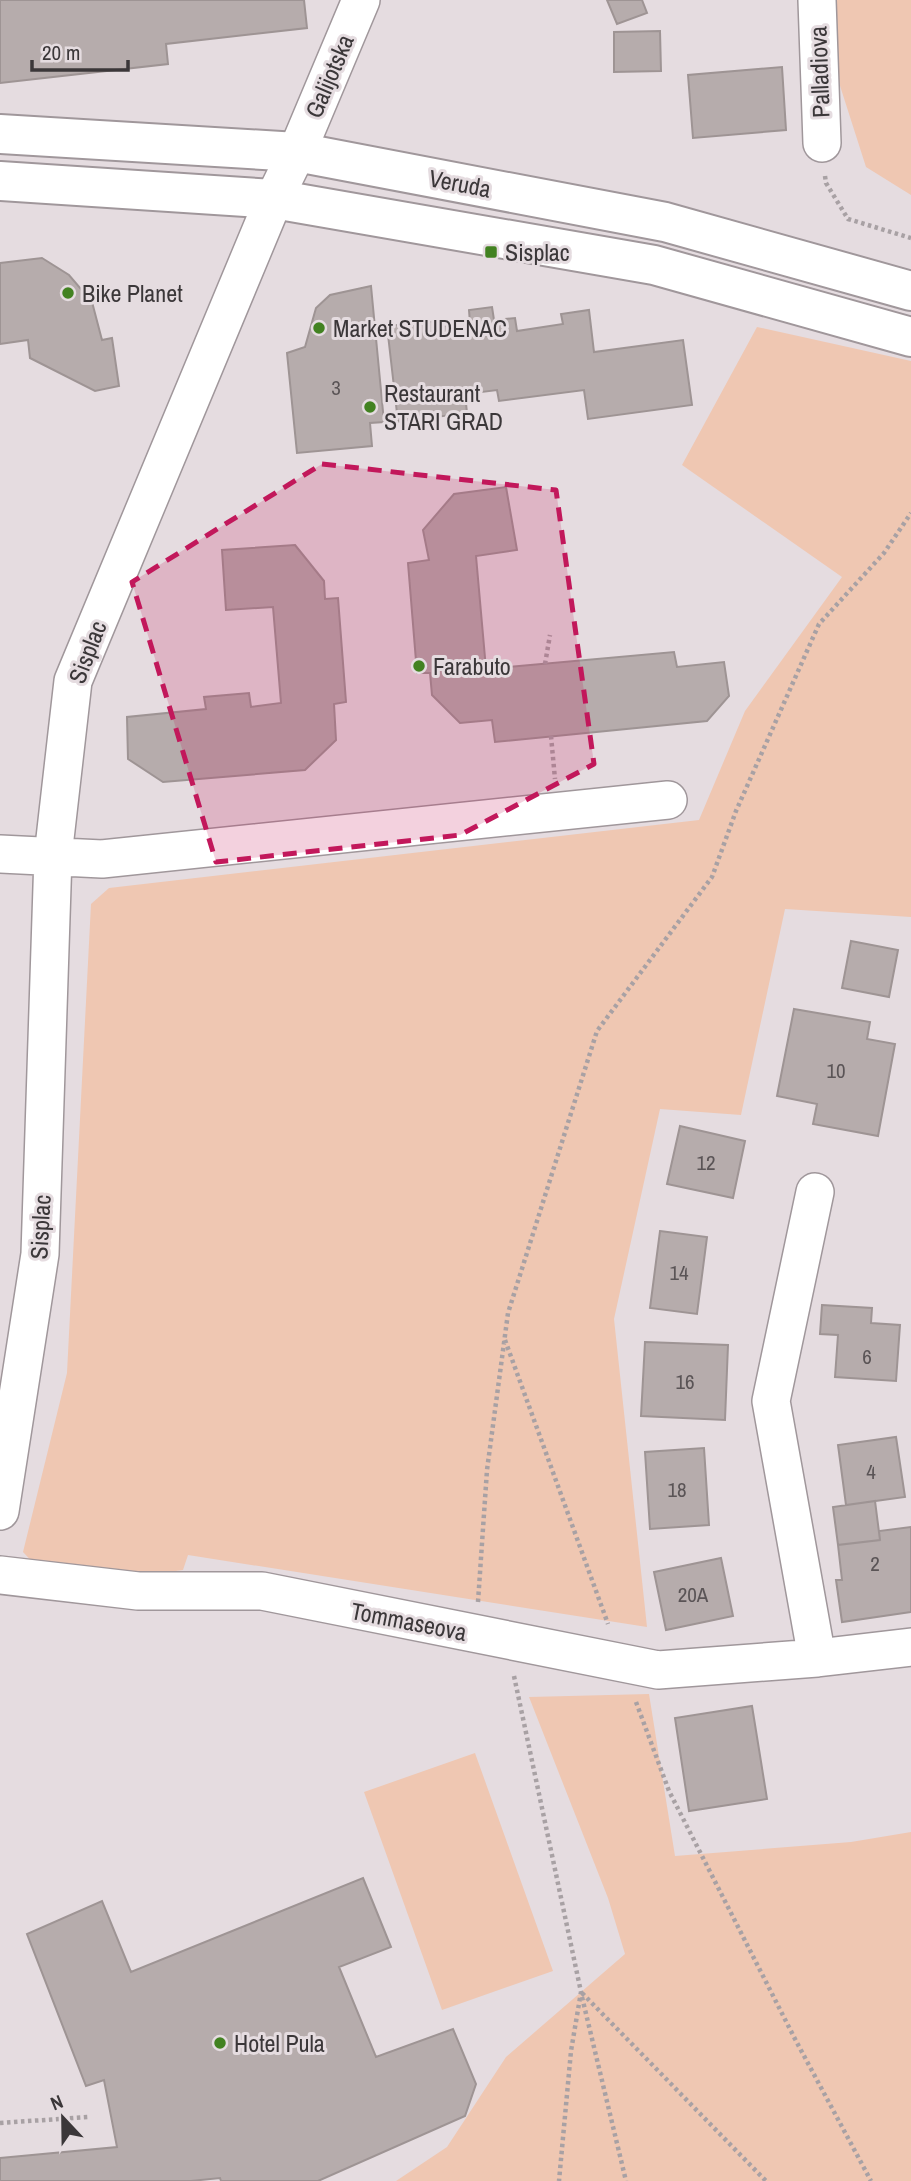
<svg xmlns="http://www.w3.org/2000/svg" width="911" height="2181" font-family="'Archivo Narrow',sans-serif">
<rect width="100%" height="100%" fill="#e5dce0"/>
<path fill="#efc7b2" d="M827,0H911V195L866,167L826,42Z
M757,327L911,361V917L785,909L741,1115L660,1109L614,1319L647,1627L188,1555L183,1570L139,1576L39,1569L23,1552L67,1373L91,904L109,888L699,820L745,711L842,577L682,465Z
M649,1694L675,1856L851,1842L911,1832V2181H396L447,2147L506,2057L625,1954L608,1898L529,1697Z
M475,1753L553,1971L442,2010L364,1792Z"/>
<path fill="#b6acac" stroke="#9e9494" stroke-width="2" d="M0,0H304L307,28L166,44L168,64L0,83Z
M607,0H642L647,13L617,24Z
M660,31L661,71L614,72V32Z
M782,67L786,130L693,138L688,75Z
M42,258L69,275L92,302L102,340L112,338L119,386L95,391L30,358L28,340L0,344V263Z
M371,286L384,422L370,423L372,446L297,453L287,353L305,347L316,308L330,295Z
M492,307L494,320L515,318L517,331L563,324L561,314L589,310L594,352L683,340L692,405L588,419L584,390L499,401L497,390L465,394L467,413L398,422L387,326L439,321L440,327L470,323L469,310Z
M506,487L517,550L476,556L486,669L674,652L677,667L724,662L729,696L707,721L495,742L492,720L460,723L432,695L430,673H417L408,563L429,560L423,530L454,494Z
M295,545L324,581L325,599L338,598L346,702L334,704L336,740L305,770L163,782L128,759L127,717L206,709L204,697L249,693L251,707L281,703L273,607L226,610L222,550Z
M851,941L898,950L889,997L842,988Z
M794,1009L870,1022L867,1039L895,1044L878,1136L813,1124L817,1104L777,1096Z
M680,1126L745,1141L733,1198L667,1184Z
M660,1231L707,1237L697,1314L650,1308Z
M822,1305L872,1308L871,1323L900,1325L896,1381L835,1377L838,1335L820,1334Z
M645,1342L728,1345L725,1420L641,1416Z
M896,1437L905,1497L846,1505L838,1445Z
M704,1448L709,1525L650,1529L645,1452Z
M875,1501L880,1540L838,1545L833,1507Z
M911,1527V1612L842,1622L836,1580H842L838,1545L880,1540L879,1531Z
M721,1558L733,1616L666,1630L654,1572Z
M752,1706L767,1799L689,1811L675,1718Z
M363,1878L391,1947L339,1967L376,2057L453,2029L476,2084L465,2116L318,2181H221L220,2178L191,2181H0V2158L117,2147L104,2080L86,2086L27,1934L102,1901L131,1972Z"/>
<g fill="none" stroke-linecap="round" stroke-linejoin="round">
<defs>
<path id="street" d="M817,0L822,143
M0,854L102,859L668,800
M815,1192L771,1401L817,1658
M0,1511L40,1254L53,856L73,681L274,199L297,152L361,0
M0,1575L138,1591H262L658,1670L817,1658L911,1647"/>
<path id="secondary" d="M0,134L297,152L665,222L911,291
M0,181L274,199L654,265L911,337"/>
</defs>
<use href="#street" stroke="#a0979b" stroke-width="40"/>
<use href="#secondary" stroke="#a0979b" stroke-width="42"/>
<path stroke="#a8a1a4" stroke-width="4.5" stroke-dasharray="3.5 3.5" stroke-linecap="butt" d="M825,176L826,183L848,219L911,238
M545,664L550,635
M551,736L555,779
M505,1340L608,1624
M478,1602L487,1470L508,1313L597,1031L712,877L736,811L819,624L884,553L911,513
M514,1676L581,1992L571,2051L559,2181
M636,1702L669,1791L795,2039L871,2181
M582,1993L766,2181
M582,1997L626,2181
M0,2123L88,2117"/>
<use href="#street" stroke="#fff" stroke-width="37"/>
<use href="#secondary" stroke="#fff" stroke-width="38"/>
</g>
<path fill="#c2185b" fill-opacity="0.2" stroke="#c2185b" stroke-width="5" stroke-dasharray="14 9" stroke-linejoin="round" d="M322,464L556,490L594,764L460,835L216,862L132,582Z"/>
<g fill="#428221" stroke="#e5dce0" stroke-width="2.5">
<rect x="484" y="245" width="14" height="14" rx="3.5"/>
<circle cx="68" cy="293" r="7"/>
<circle cx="319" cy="328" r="7"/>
<circle cx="370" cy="407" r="7"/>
<circle cx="419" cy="666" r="7"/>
<circle cx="220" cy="2043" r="7"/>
</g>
<g text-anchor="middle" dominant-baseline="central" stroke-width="6" stroke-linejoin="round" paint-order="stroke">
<g font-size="21" fill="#5a5456">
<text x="336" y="387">3</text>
<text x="836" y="1070">10</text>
<text x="706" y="1162">12</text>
<text x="679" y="1272">14</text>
<text x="867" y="1356">6</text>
<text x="685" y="1381">16</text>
<text x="871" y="1471">4</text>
<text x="677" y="1489">18</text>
<text x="875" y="1563">2</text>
<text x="693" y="1594">20A</text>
</g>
<g font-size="24" fill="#3b3739" stroke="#e5dce0">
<text transform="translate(819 72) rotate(-92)">Palladiova</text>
<text transform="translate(329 76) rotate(-67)">Galijotska</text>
<text transform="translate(460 183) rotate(11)">Veruda</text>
<text transform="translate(87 652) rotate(-69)">Sisplac</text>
<text transform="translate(40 1227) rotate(-87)">Sisplac</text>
<text transform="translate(409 1621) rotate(11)">Tommaseova</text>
</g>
<g font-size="24" fill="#3b3739" stroke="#e5dce0" text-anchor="start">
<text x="505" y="252">Sisplac</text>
<text x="82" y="293">Bike Planet</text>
<text x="333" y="328">Market STUDENAC</text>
<text x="384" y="393">Restaurant<tspan x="384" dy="28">STARI GRAD</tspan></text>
<text x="433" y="666">Farabuto</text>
<text x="234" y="2043">Hotel Pula</text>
</g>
</g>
<g transform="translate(63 2118) rotate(338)" stroke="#e5dce0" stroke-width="5" paint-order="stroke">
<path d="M0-5L12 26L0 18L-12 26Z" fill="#3b3739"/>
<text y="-10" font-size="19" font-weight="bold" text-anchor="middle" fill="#3b3739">N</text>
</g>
<path d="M32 60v10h96v-10" fill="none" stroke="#3b3739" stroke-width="3.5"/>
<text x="42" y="60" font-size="21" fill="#3b3739" stroke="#e5dce0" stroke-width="5" paint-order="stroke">20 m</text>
</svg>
